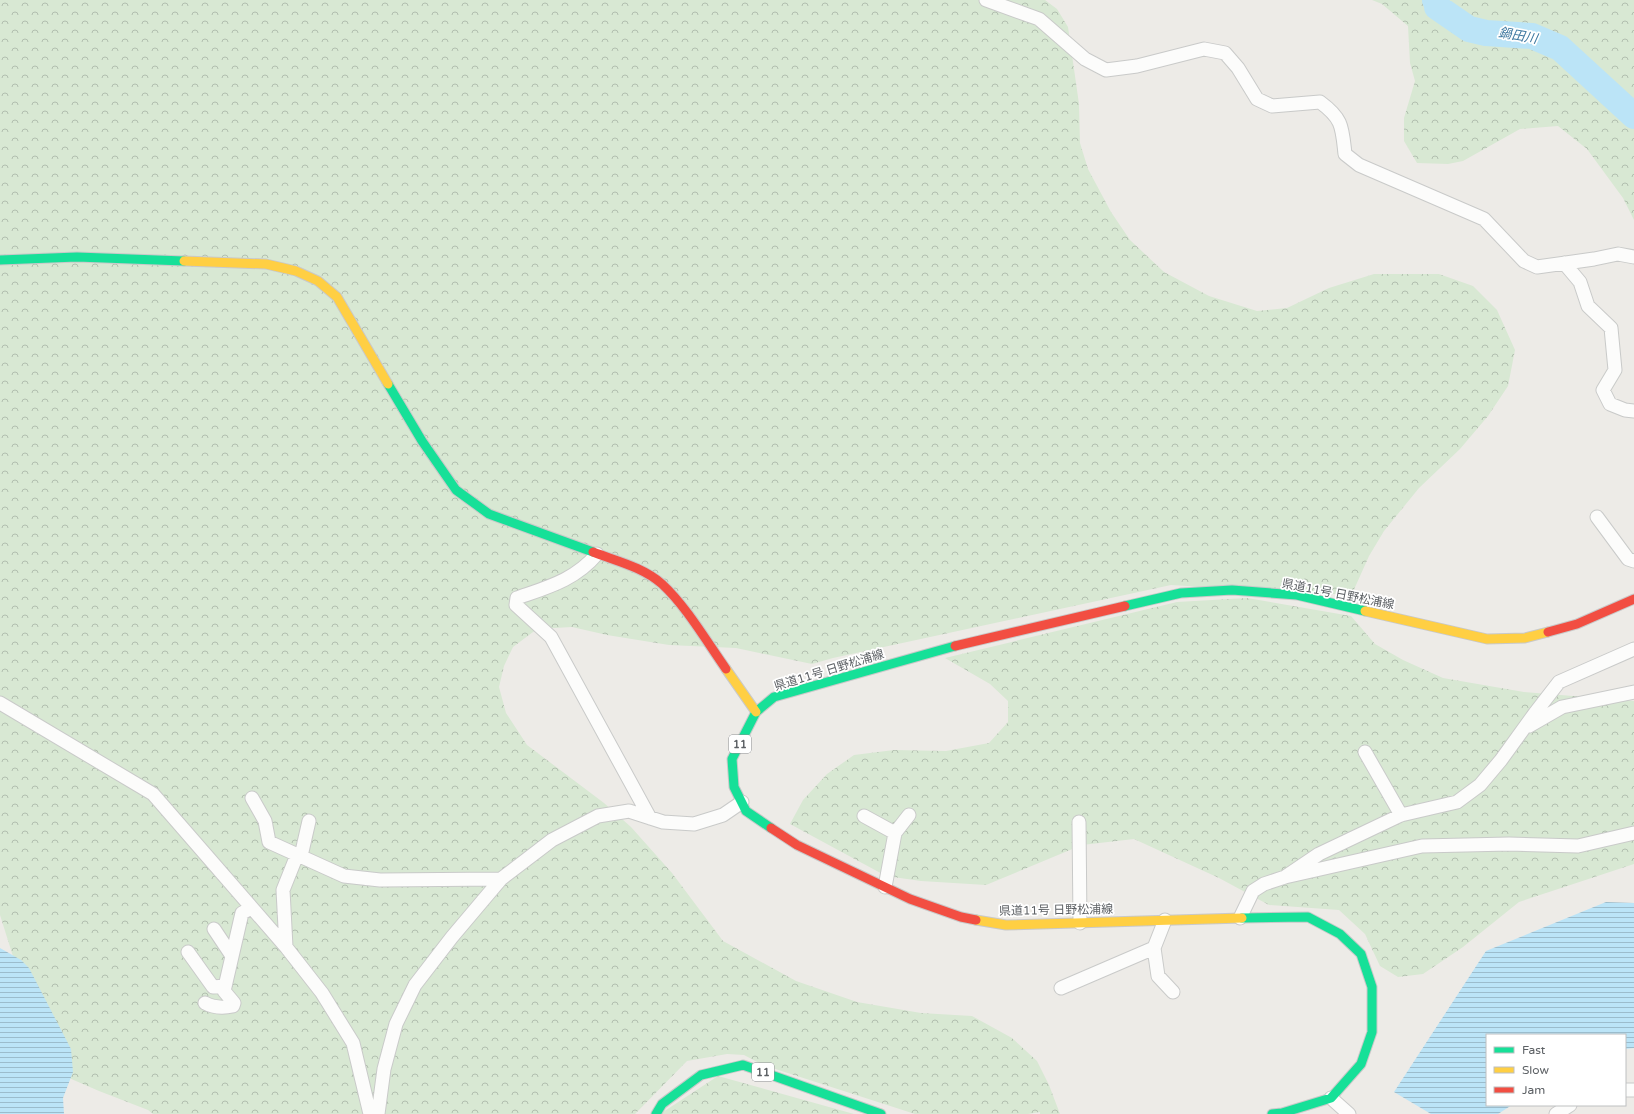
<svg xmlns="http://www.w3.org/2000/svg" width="1634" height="1114" font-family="'Varela Round','Noto Sans JP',sans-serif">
<defs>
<pattern id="forest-crowns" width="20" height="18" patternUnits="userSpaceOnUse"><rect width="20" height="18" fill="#d8e8d3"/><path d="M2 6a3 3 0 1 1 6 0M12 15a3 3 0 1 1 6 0" fill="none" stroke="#b2bfaf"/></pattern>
<pattern id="water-rules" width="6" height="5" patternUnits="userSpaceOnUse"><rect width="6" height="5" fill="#bbe4f7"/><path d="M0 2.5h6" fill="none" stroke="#9bbccc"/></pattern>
</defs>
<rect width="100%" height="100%" fill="#edebe7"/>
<path fill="url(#forest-crowns)" d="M0,0H1045L1057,9L1068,27L1079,104L1080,143L1088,169L1111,212L1130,240L1164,272L1209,296L1257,311L1287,308L1329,288L1374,274H1439L1473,286L1497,310L1515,350L1508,386L1488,416L1460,449L1419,488L1384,531L1369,556L1352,594H1325L1171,585L833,658L812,664L736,648L669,645L607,635L572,627L537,629L513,647L504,666L499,687L506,713L527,745L604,803L631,827L672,873L723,941L796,981L857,1002L921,1013L972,1016L1012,1038L1037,1061L1049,1085L1060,1114H1040V1112L1028,1114H915L763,1065L744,1055L727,1054L687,1061L635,1114H153L148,1110L99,1091L69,1078L22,985L0,915Z
M1372,0H1634V220L1623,198L1587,149L1558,126L1520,129L1463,161L1448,164L1417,163L1404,141V118L1415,81L1410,63L1408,26L1382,4Z
M1247,598L1351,616L1375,644L1403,660L1443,678L1524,692L1634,701V864L1519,902L1463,947L1423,974L1398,977L1380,966L1365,934L1339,910L1269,905L1219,878L1134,839L1082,845L986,885L921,881L886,876L790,824L803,800L827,774L854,755L894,750L946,751L989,743L1008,722V701L990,684L945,658L1177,602Z
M718,1076L854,1114H660Z"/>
<path fill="url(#water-rules)" d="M1606,902L1634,903V1048L1625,1049V1035H1487V1105H1512L1498,1114H1431L1394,1092L1486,951Z
M0,948L21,960L29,968L71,1049L73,1072L63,1098L64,1114H0Z"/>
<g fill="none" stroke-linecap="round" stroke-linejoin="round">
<path stroke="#bbe4f7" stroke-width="26" d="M1435,0L1437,2V7L1469,29L1486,33L1532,36L1560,48L1634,116"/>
<defs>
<path id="street" d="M986,0L1039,19L1085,59L1106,70L1137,66L1204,49L1225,53L1238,68L1257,99L1272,106L1320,102C1343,119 1342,127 1345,154L1359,165L1484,219L1524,261L1537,267L1594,259L1618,254L1634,257
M1564,263L1580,282L1588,306L1611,328L1615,370L1603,390L1610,404L1625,410L1634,411
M1597,517L1628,559L1634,561
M597,554C575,580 548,587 517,598L516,605L551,637L650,818
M0,703L153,794L286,947L322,993L353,1043L370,1114
M1529,726L1562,707L1634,692
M1365,752L1401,815
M252,798L265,821L269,842L344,876L380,880L501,879
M864,816L895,833L885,887
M1079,822L1080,923
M895,833L909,815
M301,856L309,821
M1285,877L1319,854L1401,815L1457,802L1480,785L1501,760L1535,713L1559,682L1634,649
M1240,918L1253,891L1264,884L1285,877L1422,846L1509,844L1578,846L1634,833
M1165,920L1154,948L1158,976L1173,992
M214,929L232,956
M286,947L283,890L297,855
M188,952L213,987L225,986
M1061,988L1154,948
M205,1003C214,1008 223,1008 233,1006L234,1003L224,991L242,913L251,908
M1625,1090H1634
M1331,1098L1349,1114
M378,1114L384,1069L396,1024L415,985L452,937L501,879L552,840L598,816L629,811L663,822L694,824L723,815L742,802
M1556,1114L1570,1105"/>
<path id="fast" d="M0,260L77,257L184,261
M388,384L422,441L456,490L489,514L593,552
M1125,606L1181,593L1232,590L1297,595L1365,611
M771,828L746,811L734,787L732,759L756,712L774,697L955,646
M1242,918L1308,917L1340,934L1361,954L1372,987V1032L1361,1064L1331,1098L1282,1113L1272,1114
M656,1114L662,1104L701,1075L743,1065L881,1114"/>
<path id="slow" d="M184,261L266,264L296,271L318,281L337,297L388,384
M1365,611L1487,639L1525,638L1548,632
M726,669L756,712
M976,920L1006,925L1242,918"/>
<path id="jam" d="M593,552C616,561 643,567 662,584C686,606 707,642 726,669
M1548,632L1577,624L1634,599
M955,646L1125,606
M771,828L797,845L910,899L961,917L976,920"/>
</defs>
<use href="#street" stroke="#c9cac9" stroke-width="15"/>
<use href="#fast" stroke="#c9c9c9" stroke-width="11"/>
<use href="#slow" stroke="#c9c9c9" stroke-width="11"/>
<use href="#jam" stroke="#c9c9c9" stroke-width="11"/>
<use href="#street" stroke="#fcfcfb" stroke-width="13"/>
<use href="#fast" stroke="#16e098" stroke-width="9"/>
<use href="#slow" stroke="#ffcf43" stroke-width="9"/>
<use href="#jam" stroke="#f24e42" stroke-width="9"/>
</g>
<g text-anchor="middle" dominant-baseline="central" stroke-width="3.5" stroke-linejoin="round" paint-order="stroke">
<g fill="#fff" stroke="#8e9093" stroke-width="1">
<rect x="729" y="735" width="22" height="18" rx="3"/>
<rect x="752" y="1063" width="22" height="18" rx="3"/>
</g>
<g font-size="11" font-weight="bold" fill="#5d6165">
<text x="740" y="744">11</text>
<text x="763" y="1072">11</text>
</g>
<g font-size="12" fill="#5d6165" stroke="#fff">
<text transform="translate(1338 594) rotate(11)">県道11号 日野松浦線</text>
<text transform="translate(829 670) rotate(-17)">県道11号 日野松浦線</text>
<text transform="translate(1056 910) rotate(-1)">県道11号 日野松浦線</text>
</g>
<g font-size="13" font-style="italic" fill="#3d779f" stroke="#fff">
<text transform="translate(1518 36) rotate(10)">鍋田川</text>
</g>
</g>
<rect x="1486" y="1034" width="140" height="72" fill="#ffffff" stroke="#bec0c1"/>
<rect x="1494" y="1047" width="20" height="6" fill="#16e098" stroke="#bec0c1"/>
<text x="1522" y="1054" font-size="12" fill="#5d6165">Fast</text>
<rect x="1494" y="1067" width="20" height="6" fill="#ffcf43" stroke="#bec0c1"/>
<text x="1522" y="1074" font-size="12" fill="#5d6165">Slow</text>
<rect x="1494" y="1087" width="20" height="6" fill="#f24e42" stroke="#bec0c1"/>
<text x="1522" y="1094" font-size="12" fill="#5d6165">Jam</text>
</svg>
